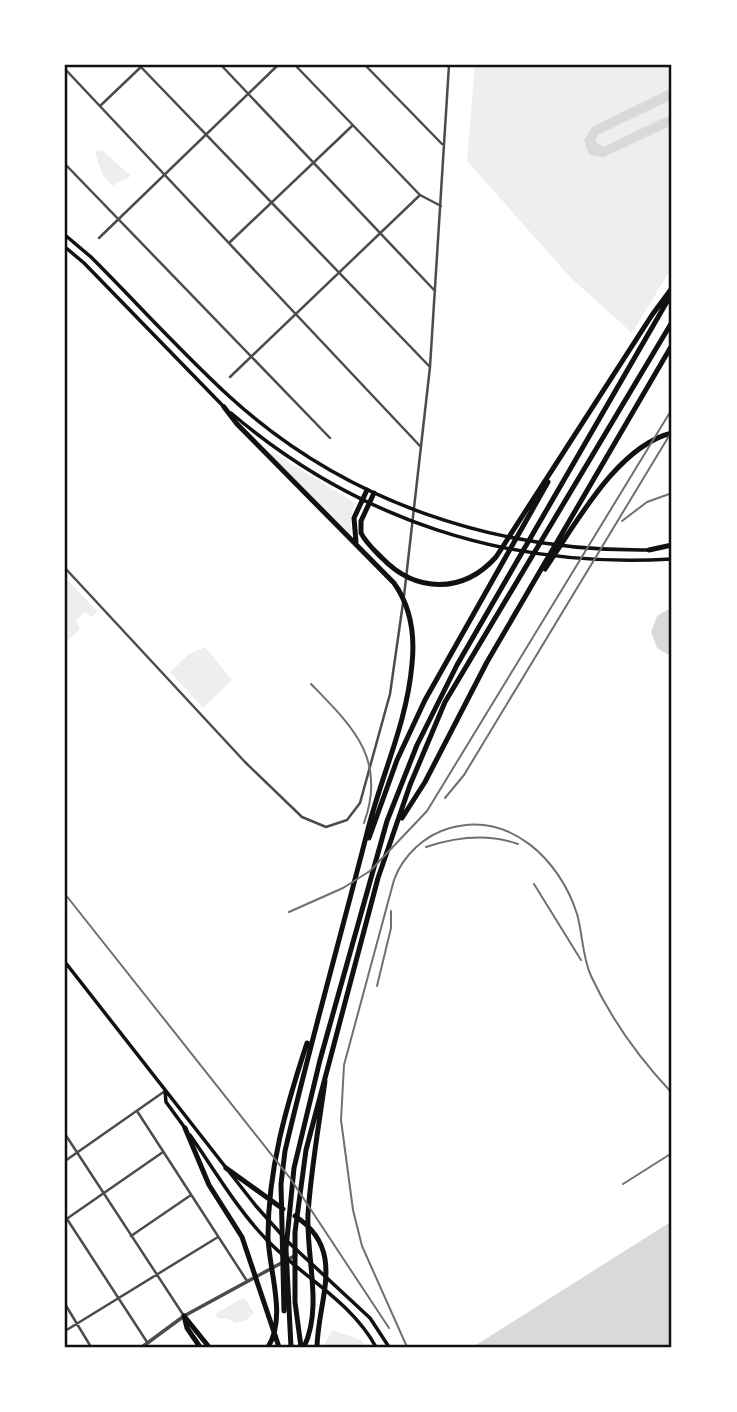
<svg xmlns="http://www.w3.org/2000/svg" width="737" height="1412" font-family="'Work Sans',sans-serif">
<rect width="100%" height="100%" fill="#fff"/>
<path fill="#eee" d="M475,65H672V267L632,333L571,278L467,161Z
M102,150L131,176L112,186L102,174L95,152Z
M272,452L355,503L351,518V534L349,535L270,455Z
M65,577L97,611L91,617L85,611L76,621L80,629L65,643Z
M205,647L232,680L203,708L170,672L189,654Z
M241,1299H245L254,1313L246,1320L235,1323L226,1318L218,1319L215,1314Z
M332,1330L361,1340L366,1347H323Z"/>
<path fill="#d9d9d9" d="M672,88V99L598,135L595,142L603,147L672,114V125L604,157L589,155L584,140L592,127Z
M672,607V657L657,648L651,632L657,616Z
M672,1221V1347H473Z"/>
<g fill="none" stroke-linecap="round" stroke-linejoin="round">
<path stroke="#4c4c4c" stroke-width="2.5" d="M139,65L430,367
M221,65L435,291
M295,65L420,195L441,206
M365,65L442,144
M65,69L420,446
M100,106L143,65
M65,164L330,438
M99,238L278,65
M229,243L352,126
M230,377L420,195
M65,568L245,762L302,817L326,827L347,820L360,803L390,694L403,603
M404,596L430,367L449,65
M137,1111L247,1281
M65,1134L184,1316
M65,1161L165,1091
M67,1219L147,1342
M65,1220L163,1152
M131,1236L191,1195
M65,1304L91,1347
M65,1331L218,1237"/>
<path stroke="#4c4c4c" stroke-width="3.5" d="M142,1347L184,1316L296,1255"/>
<path stroke="#111" stroke-width="3.5" d="M65,235L91,257C137,303 181,352 230,397C345,502 495,552 649,550
M65,247L84,263L225,408
M231,413C357,520 507,569 672,559
M65,962L256,1206L281,1234
M165,1091L166,1102L185,1128
M190,1135C214,1169 237,1209 266,1239C302,1277 350,1300 376,1347
M286,1240L370,1318L389,1347"/>
<path stroke="#111" stroke-width="5" d="M224,407L237,424L394,583C411,607 415,635 412,664C407,723 381,776 367,833C340,939 310,1044 285,1151L281,1184L284,1311
M374,493L361,521V533C366,543 374,550 382,558C416,593 463,594 496,557L652,315L672,288
M356,542L354,518L367,490
M649,550L672,545
M545,569C575,525 617,446 672,433
M402,818L425,782L487,662L672,345
M369,838L397,760L425,700L548,482
M185,1128L209,1185L242,1237L279,1347
M226,1168L283,1209
M295,1216C347,1250 318,1298 317,1347
M184,1316L209,1347
M184,1316L187,1328L200,1347
M268,1347C287,1317 269,1271 268,1237C268,1169 286,1107 307,1043
M291,1347L286,1249L294,1168L320,1060L387,821L417,745L457,665L672,293
M301,1347L295,1302V1232L306,1150L378,878L410,785L445,702L672,322
M304,1347C323,1307 306,1257 308,1214C311,1169 319,1125 325,1081"/>
<path stroke="#707070" stroke-width="2" d="M622,521L647,502L672,493
M311,684C353,727 387,759 364,823
M445,798L464,775L672,431
M426,847C456,837 487,833 518,844
M534,884L581,960
M65,894L290,1178L389,1328
M289,912L343,888L370,871L427,811L672,409
M377,986L391,928V911
M623,1184L672,1153
M407,1347L362,1246L353,1210L341,1120L344,1065L394,880C403,855 425,835 450,828C510,811 560,860 577,914C583,935 582,956 591,976C612,1021 638,1057 672,1093"/>
</g>
<rect width="737" height="1412" fill="none" stroke="#ffffff" stroke-width="133"/>
<rect x="66" y="66" width="604" height="1280" fill="none" stroke="#111" stroke-width="2.5"/>
</svg>
